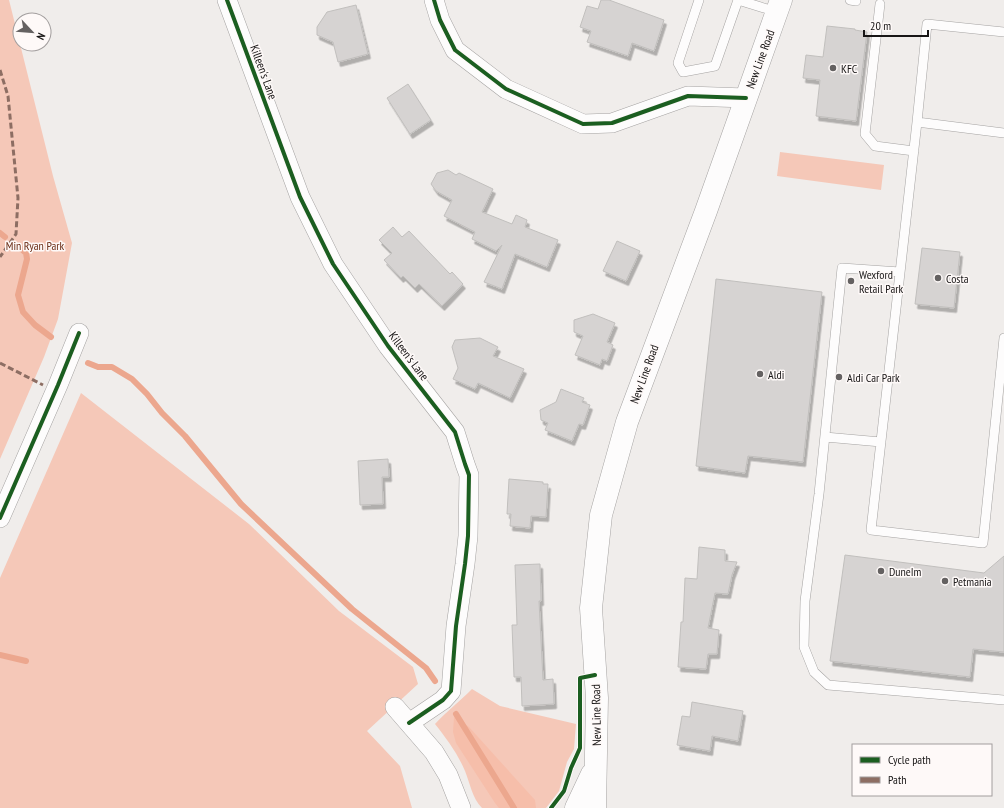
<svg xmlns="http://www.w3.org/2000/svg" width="1004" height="808" font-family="'PT Sans Narrow',sans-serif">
<defs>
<filter id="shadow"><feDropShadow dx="2.5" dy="4.5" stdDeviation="0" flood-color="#0004"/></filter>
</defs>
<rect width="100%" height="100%" fill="#f0edeb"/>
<path fill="#f5c8b8" d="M0,0H9L53,176L72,243L58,319L44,357L0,459Z
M780,152L884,165L881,190L777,176Z
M81,393L249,524L339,611L413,667L418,684L367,731L400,766L412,808H0V578Z
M472,689L500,706L576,724L574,749L567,762L559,791L546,808H482C472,798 470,783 465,771C458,754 446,738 435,724C447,711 460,701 472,689Z"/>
<path fill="#f6beaa" d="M454,717L469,727L535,800L536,808H499L495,803L456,743L453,732Z"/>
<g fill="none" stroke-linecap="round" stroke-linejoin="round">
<path stroke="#eca78e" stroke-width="6" d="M0,233L5,237
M19,247L26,253L27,259L18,295L23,312L35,325L51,337
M88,363L98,367H112L132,379L147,394L162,413L185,436L241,504L352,609L426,668L435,681
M0,655L26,661
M456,714L514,808"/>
</g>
<path fill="#d6d3d2" stroke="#c1bfbd" filter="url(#shadow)" d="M601,0H609L664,20L654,51L632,43L628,56L587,42L591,31L580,27L587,6L598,9Z
M356,5L368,54L338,62L333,42L317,35V27L327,12Z
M827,26L855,29V30L867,32L856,121L816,116L820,80L803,78L806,55L823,57Z
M408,84L431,120L410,134L387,98Z
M448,170L456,175L459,173L493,189L482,212L512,224L516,215L527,220L525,227L558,240L547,267L515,254L502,289L484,282L502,245L496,251L472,239L475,232L444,216L452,200L436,191L431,184L437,173Z
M393,227L402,237L409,231L450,274L452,272L463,284L442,306L419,284L415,288L403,276L401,278L384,260L392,253L379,240Z
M617,241L640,251L626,281L603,271Z
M922,248L960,252L954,308L915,304Z
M716,279L822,292L803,462L748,456L745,473L696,466Z
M593,314L615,323L607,342L613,345L607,361L602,359L600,365L575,355L583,336L574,332V320Z
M480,338L498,347L493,356L524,369L510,398L478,383L475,389L453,379L458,368L452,347L455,340Z
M561,389L584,398L582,402L590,405L583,425L579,424L572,441L545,430L548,423L541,420L540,410L556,402Z
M388,459L389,477H382L383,504L360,505L358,461Z
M509,479L543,482V484H548L546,517L531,516L530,528L510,526L511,514H507Z
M699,547L725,550V561L737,562L732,575L728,594L715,593L708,628L719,630L717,654H708L706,669L678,667L681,622H683L685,578L697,579Z
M845,555L984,573L1004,556V652L973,649L970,677L830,661Z
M540,564L541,601H539L543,680L553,679L554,704L522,706L521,677H514L512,625H517L515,565Z
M692,702L743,711L738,741L712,736L710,751L677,745L682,716L690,717Z"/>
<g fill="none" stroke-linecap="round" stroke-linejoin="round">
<defs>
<path id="lane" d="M699,0L678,63L683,72L715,66L738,0
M738,0L777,12
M850,0L856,1
M880,4L865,134L875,146L914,151
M917,122L927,24L1004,32
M1004,133L917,122L871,530L983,543L1004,338
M900,272L842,268L819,494L805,601L804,647L814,672L828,685L1004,700
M825,437L881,442"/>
<path id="street" d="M227,0L300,197L333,264L388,346L455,432L465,464L469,475L468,536L465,564L456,626L451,691L443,700L409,723
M434,0L440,20L455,50L506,89L583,124L612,123L688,96L746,98
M0,518L58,385L79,333
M395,707L434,752L448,775L461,808"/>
<path id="secondary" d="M576,808L592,774
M595,808L597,698L591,608L601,515L627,422L706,211L781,0"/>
</defs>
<use href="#lane" stroke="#a5a3a2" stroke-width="10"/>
<use href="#street" stroke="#a5a3a2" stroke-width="20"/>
<use href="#secondary" stroke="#a5a3a2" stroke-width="23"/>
<use href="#lane" stroke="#fdfcfc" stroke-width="9"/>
<use href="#street" stroke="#fdfcfc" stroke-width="19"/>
<use href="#secondary" stroke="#fdfcfc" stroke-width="22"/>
<path stroke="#8d6e63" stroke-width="3" stroke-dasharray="6 3" stroke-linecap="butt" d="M0,70L8,96L18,198L16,234L0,257
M0,363L43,385"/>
<defs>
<path id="cycleway" d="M227,0L300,197L333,264L388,346L455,432L465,464L469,475L468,536L465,564L456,626L451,691L443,700L409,723
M434,0L440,20L455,50L506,89L583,124L612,123L688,96L746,98
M0,518L58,385L79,333
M551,808L564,791L571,768L580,748V678L595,675"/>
</defs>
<use href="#cycleway" stroke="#fef9f8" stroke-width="6"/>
<use href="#cycleway" stroke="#1b5e20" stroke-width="4"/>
</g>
<g fill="#646161" stroke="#fef9f8" stroke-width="1.5">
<circle cx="833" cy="68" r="4"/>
<circle cx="938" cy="278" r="4"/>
<circle cx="851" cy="281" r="4"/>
<circle cx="760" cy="374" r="4"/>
<circle cx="839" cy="377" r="4"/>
<circle cx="881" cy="571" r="4"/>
<circle cx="945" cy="581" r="4"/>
</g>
<g text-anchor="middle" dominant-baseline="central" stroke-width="3" stroke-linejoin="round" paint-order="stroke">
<g font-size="12" fill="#181616" stroke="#fef9f8">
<text transform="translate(760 59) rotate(-70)">New Line Road</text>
<text transform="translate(264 72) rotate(70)">Killeen's Lane</text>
<text transform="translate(409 356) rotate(53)">Killeen's Lane</text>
<text transform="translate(644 374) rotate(-70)">New Line Road</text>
<text transform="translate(596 715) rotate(-91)">New Line Road</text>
</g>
<g font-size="12" fill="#181616" stroke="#fef9f8" text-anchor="start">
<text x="841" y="68">KFC</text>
<text x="859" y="274">Wexford<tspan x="859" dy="14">Retail Park</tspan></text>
<text x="946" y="278">Costa</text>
<text x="768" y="374">Aldi</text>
<text x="847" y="377">Aldi Car Park</text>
<text x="889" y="571">DuneIm</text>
<text x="953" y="581">Petmania</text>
</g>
<g font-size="12" fill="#6b2d16" stroke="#fef9f8">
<text x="35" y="245">Min Ryan Park</text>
</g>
</g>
<rect x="852" y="744" width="140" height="52" fill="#fef9f8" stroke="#a29e9e"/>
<rect x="860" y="757" width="20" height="6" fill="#1b5e20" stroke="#a29e9e"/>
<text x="888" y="764" font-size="12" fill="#181616">Cycle path</text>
<rect x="860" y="777" width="20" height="6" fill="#8d6e63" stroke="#a29e9e"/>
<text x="888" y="784" font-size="12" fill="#181616">Path</text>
<g transform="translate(32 32) rotate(116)"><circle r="19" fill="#fef9f8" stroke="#a29e9e"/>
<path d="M0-3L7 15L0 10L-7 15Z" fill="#646161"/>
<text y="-6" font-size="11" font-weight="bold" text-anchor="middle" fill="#181616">N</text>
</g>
<path d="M864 30v6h64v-6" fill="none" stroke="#181616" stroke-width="2"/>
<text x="870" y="30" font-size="12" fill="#181616" stroke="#fef9f8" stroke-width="3" paint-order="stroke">20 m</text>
</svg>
